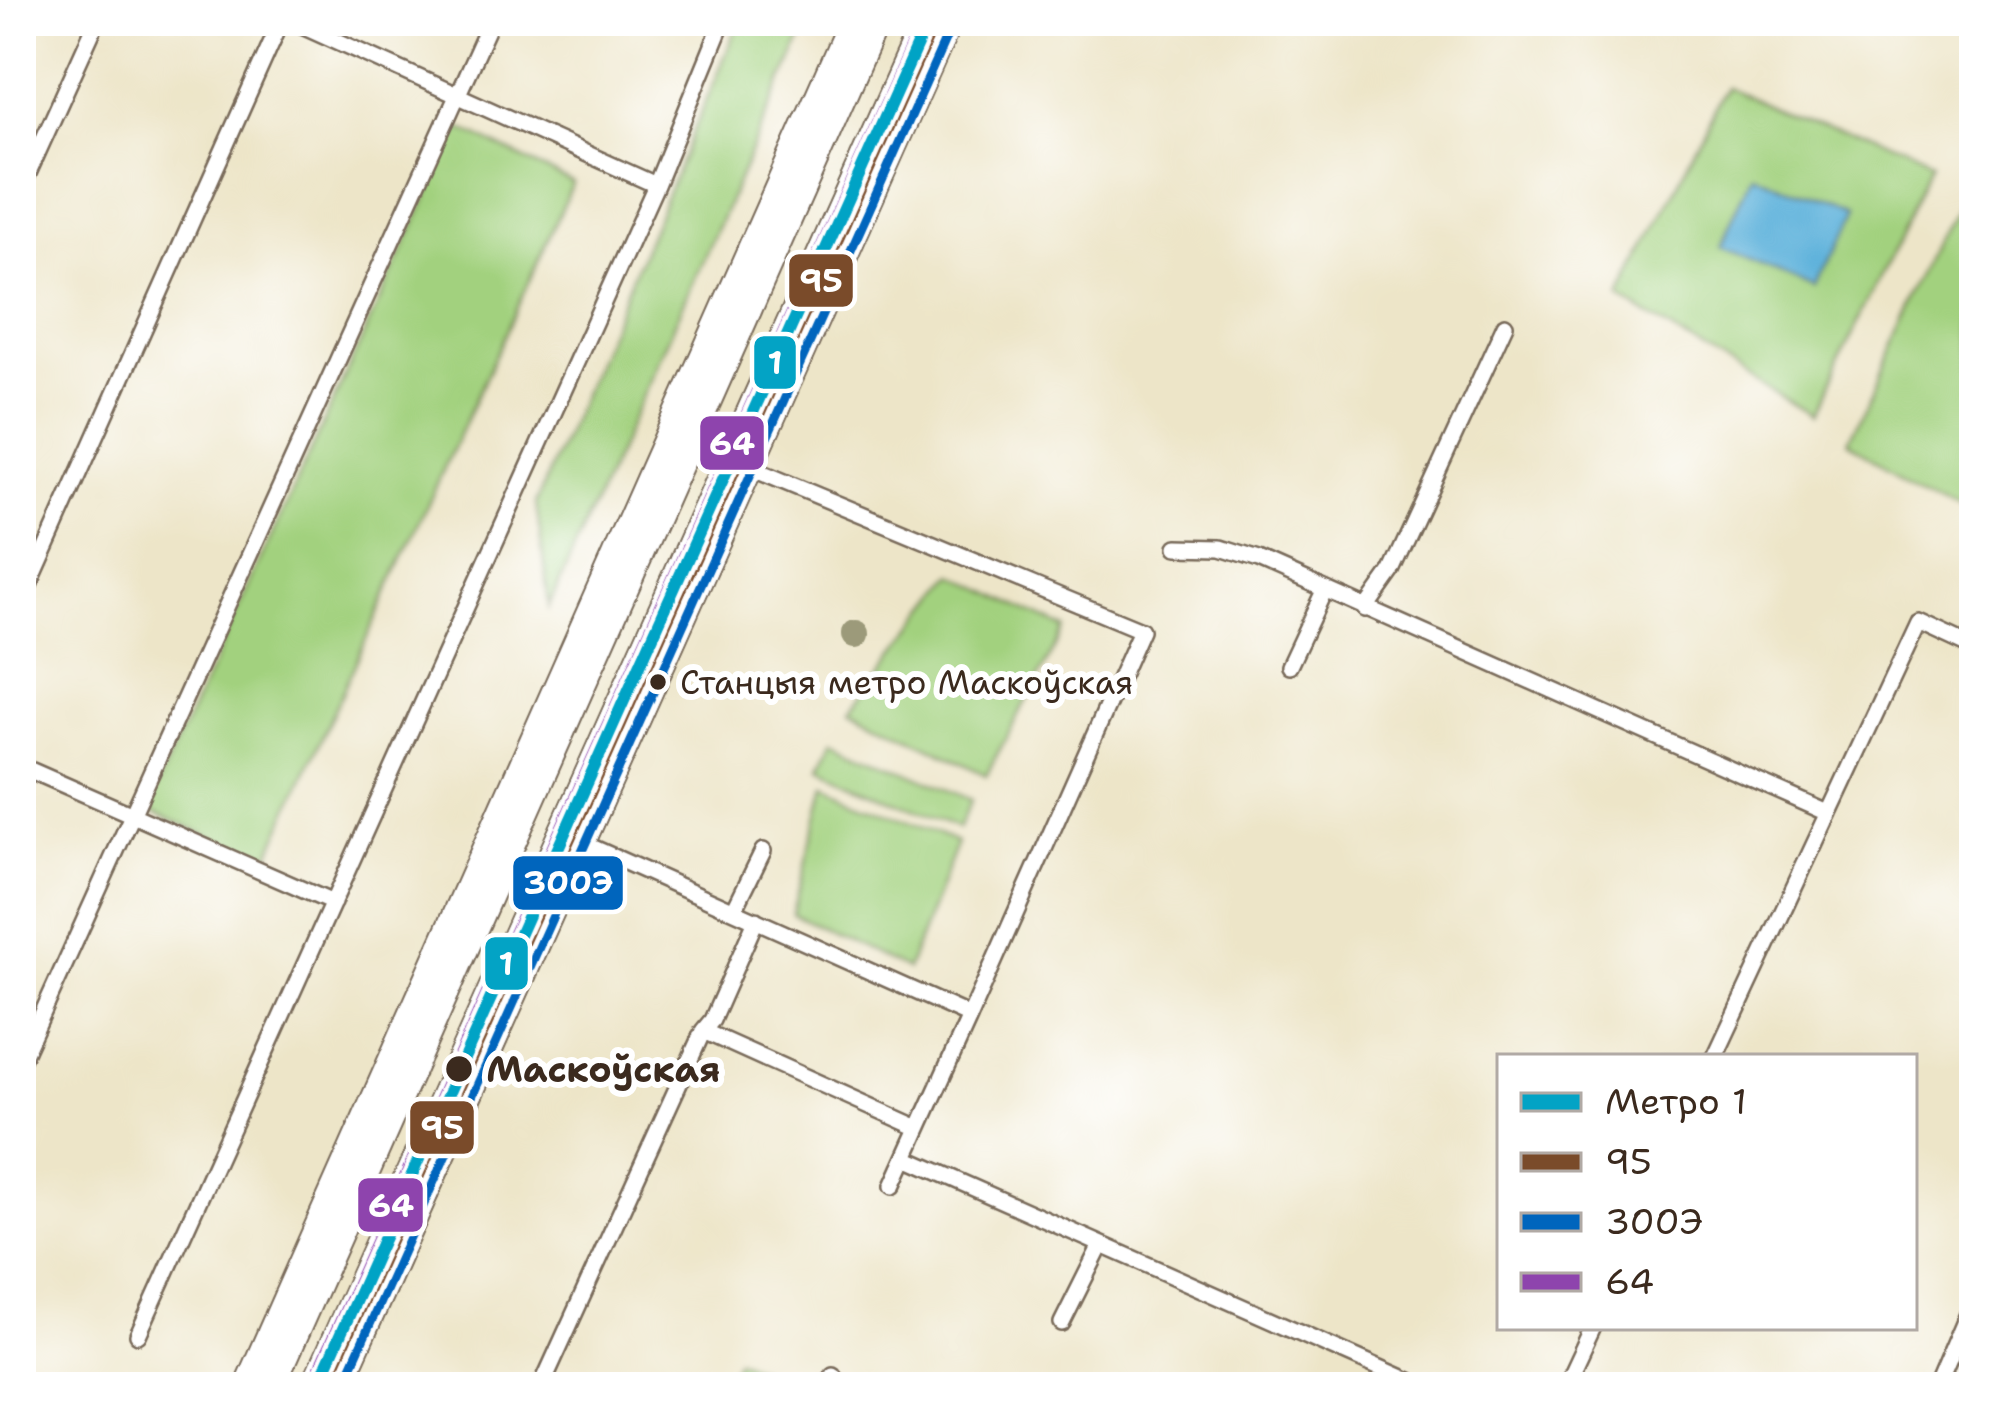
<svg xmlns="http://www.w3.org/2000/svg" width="1995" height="1408" font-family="'Shantell Sans',sans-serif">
<rect width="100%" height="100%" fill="#fff"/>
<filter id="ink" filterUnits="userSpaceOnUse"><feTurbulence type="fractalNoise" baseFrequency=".00833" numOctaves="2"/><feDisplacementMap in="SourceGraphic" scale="24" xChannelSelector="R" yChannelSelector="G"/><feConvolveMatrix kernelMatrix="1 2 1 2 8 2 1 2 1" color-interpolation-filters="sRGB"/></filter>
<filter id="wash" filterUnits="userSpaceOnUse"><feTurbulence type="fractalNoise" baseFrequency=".004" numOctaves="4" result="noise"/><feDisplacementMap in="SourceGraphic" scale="48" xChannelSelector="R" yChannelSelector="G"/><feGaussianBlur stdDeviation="2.7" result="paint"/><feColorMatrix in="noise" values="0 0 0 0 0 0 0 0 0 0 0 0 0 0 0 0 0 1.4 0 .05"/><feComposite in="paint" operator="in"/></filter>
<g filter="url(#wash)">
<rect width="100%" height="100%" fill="#ede5c8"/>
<path fill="#a2d17e" stroke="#6e7e4e" stroke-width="3" d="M740,21H809L549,607L536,503Z
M1725,87L1930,177L1813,416L1621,300Z
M459,127L573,184L266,860L146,809Z
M1963,199L1974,204V512L1850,442Z
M954,575L1065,629L986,775L851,707Z
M833,739L971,800L958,829L820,767Z
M825,785L957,843L907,970L793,914Z
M737,1358L787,1381L784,1387H723Z"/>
<path fill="#5fb2db" stroke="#4d6e7c" stroke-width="3" d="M1752,173L1846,215L1814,288L1720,247Z"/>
</g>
<g filter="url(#ink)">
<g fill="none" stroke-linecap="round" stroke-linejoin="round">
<defs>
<path id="service" d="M293,21L656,185
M21,189L97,21
M746,466L1141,630L970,1016
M1177,547L1221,548L1259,560L1826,812
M21,604L281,21
M1365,609L1392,571L1505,325
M1289,666L1324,591
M21,766L333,903
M578,841L970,1016L893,1186
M734,910L763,851
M703,1031L712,1020L756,920
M1715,1057L1918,622L1974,648
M21,1061L491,21
M906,1158L1423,1387
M1062,1323L1100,1247
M138,1335L656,185L723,21
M541,1387L703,1031L919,1128
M829,1387L833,1375
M1565,1387L1593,1327
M1937,1387L1974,1300"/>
<path id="primary" d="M259,1387L864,21
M326,1387L937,21"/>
</defs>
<use href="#service" stroke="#796b5a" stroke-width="20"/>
<use href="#primary" stroke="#796b5a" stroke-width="52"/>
<use href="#service" stroke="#fff" stroke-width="15"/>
<use href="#primary" stroke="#fff" stroke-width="48"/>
<defs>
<path id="bus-1" d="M326,1387L937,21"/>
<path id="bus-2" d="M342,1387L951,27"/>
<path id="bus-3" d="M312,1381L921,21"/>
</defs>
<use href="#bus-1" stroke="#fff" stroke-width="18"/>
<use href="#bus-2" stroke="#fff" stroke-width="18"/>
<use href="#bus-3" stroke="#fff" stroke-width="18"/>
<use href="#bus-1" stroke="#7a4b2a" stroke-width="9"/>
<use href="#bus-2" stroke="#0065bd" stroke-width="9"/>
<use href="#bus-3" stroke="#8e44ad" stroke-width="9"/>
<defs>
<path id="metro-1" d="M317,1387L928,21"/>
</defs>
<use href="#metro-1" stroke="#fff" stroke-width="21"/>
<use href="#metro-1" stroke="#03a3c5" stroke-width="12"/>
</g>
<circle fill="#9c9a7a" cx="856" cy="634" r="14"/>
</g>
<g fill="#3b2a1e" stroke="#fff" stroke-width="4.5">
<circle cx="658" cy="682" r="10"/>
<circle cx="459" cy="1069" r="15"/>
</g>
<g text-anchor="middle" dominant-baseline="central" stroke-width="12" stroke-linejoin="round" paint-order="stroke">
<g font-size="33" fill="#3b2a1e" stroke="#fff" text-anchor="start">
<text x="680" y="682">Станцыя метро Маскоўская</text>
</g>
<g font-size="36" font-weight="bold" fill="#3b2a1e" stroke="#fff" text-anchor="start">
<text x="486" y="1069">Маскоўская</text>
</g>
</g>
<g stroke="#fff" stroke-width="4.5">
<rect x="787" y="252" width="68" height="57" rx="12" fill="#7a4b2a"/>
<rect x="752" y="334" width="46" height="57" rx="12" fill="#03a3c5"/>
<rect x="698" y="414" width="68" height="58" rx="12" fill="#8e44ad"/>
<rect x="511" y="854" width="114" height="58" rx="12" fill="#0065bd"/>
<rect x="483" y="935" width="47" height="57" rx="12" fill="#03a3c5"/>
<rect x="408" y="1099" width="68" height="57" rx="12" fill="#7a4b2a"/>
<rect x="356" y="1176" width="69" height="58" rx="12" fill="#8e44ad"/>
</g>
<g font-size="33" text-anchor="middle" font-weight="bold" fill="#fff">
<text x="821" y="292">95</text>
<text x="775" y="374">1</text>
<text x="732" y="455">64</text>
<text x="568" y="894">300Э</text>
<text x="506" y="975">1</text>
<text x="442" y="1139">95</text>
<text x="391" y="1217">64</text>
</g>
<rect width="1995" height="1408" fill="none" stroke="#fff" stroke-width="72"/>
<rect x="1497" y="1054" width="420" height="276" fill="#ffffff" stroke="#b1aaa5" stroke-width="3"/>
<rect x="1521" y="1093" width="60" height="18" fill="#03a3c5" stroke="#b1aaa5" stroke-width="3"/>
<text x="1605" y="1114" font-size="36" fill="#3b2a1e">Метро 1</text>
<rect x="1521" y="1153" width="60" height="18" fill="#7a4b2a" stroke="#b1aaa5" stroke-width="3"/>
<text x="1605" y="1174" font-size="36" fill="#3b2a1e">95</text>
<rect x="1521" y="1213" width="60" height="18" fill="#0065bd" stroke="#b1aaa5" stroke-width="3"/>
<text x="1605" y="1234" font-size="36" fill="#3b2a1e">300Э</text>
<rect x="1521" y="1273" width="60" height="18" fill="#8e44ad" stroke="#b1aaa5" stroke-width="3"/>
<text x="1605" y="1294" font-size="36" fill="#3b2a1e">64</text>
</svg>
